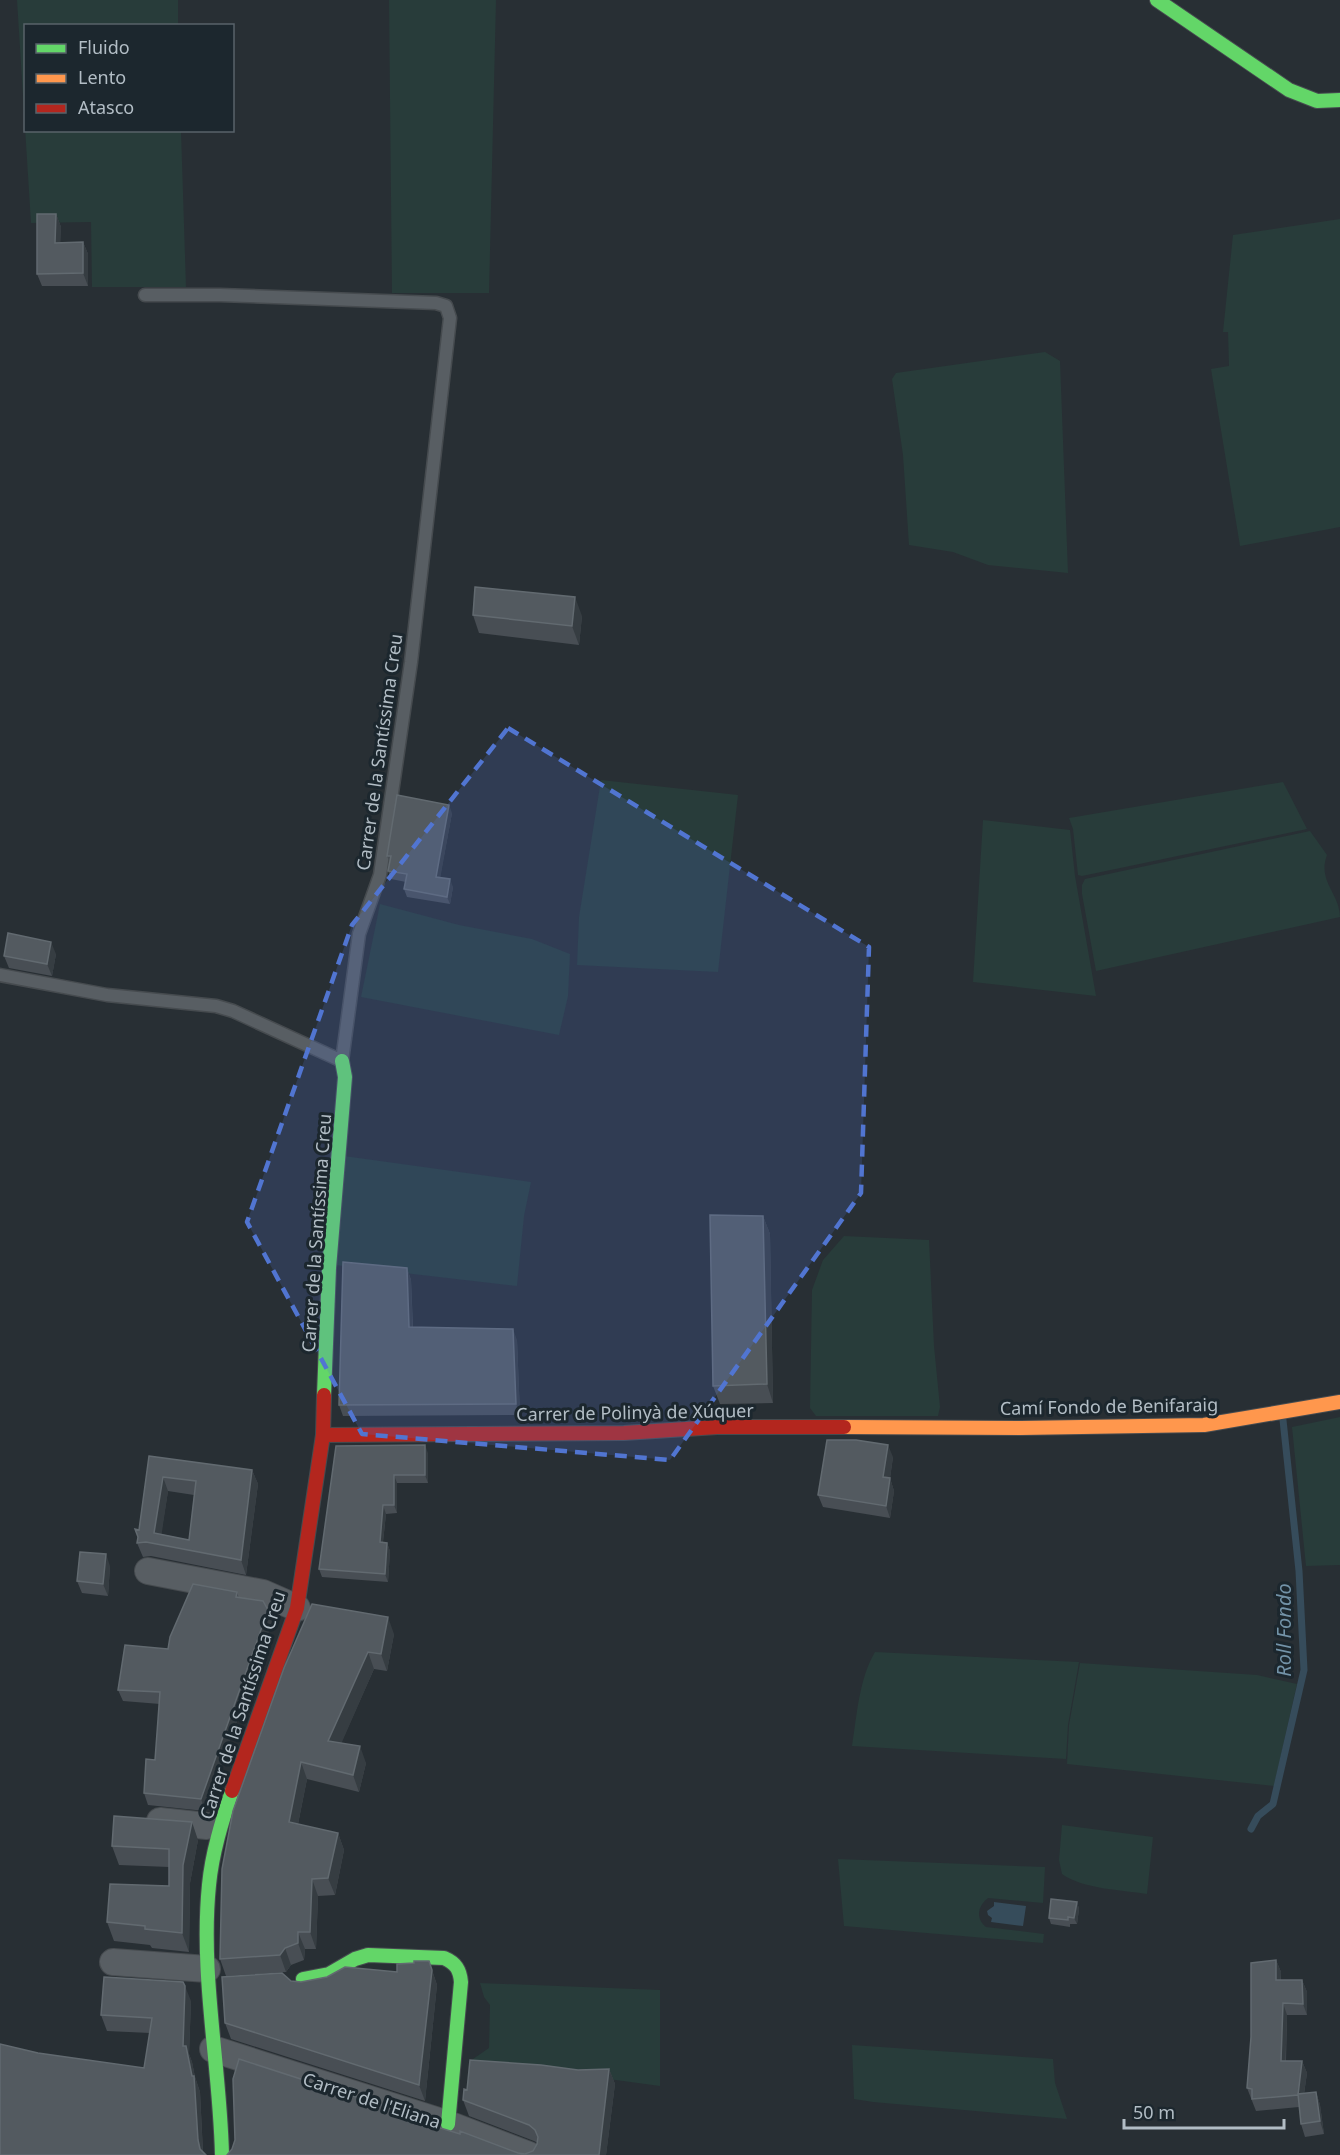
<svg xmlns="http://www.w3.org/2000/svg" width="1340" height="2155" font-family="'Noto Sans',sans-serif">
<rect width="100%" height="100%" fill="#282f34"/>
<path fill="#283c3a" d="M17,0H178V25L26,26V130L181,131L186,287H92L91,222L31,223Z
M389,0H496L489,293H392Z
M1340,219V527L1240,546L1211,369L1229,366L1228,332H1223L1233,235Z
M1045,352L1060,361L1068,573L988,565L953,552L909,545L903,455L892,379L896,373Z
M601,780L738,795L718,972L577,965L579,917Z
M1283,782L1307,829L1082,876L1078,875L1073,829L1069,818Z
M983,820L1070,830L1075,876L1096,996L973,982Z
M1310,831L1327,855C1317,881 1340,894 1340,917L1096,971L1082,894V885L1085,879Z
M380,904L459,925L532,939L570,954L568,996L559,1035L361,997Z
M344,1156L531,1182L524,1216L517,1286L335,1265Z
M844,1236L929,1240L934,1346L940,1407L938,1416H816L810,1408L812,1290L823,1260Z
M1340,1417V1565L1306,1566L1292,1427Z
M875,1652L1079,1662L1068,1725L1066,1759L852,1746C857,1715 859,1679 875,1652Z
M1080,1663L1257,1675L1297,1684L1274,1786L1067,1764L1069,1725Z
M1062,1825L1153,1837L1147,1894C1121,1890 1083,1889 1062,1874L1059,1860Z
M838,1859L1045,1867L1043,1903L988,1898C978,1906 975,1918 986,1927L1044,1934L1043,1943L844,1926Z
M480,1983L660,1990V2086L616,2080L470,2070L473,2059L489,2048L490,2005L484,1997Z
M852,2045L1053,2059L1055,2083L1067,2119L873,2102L854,2099Z"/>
<path fill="#364c5b" d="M994,1902L1026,1906L1023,1926L991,1922L992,1918L988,1915L987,1911L994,1906Z"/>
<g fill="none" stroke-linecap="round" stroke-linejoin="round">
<path stroke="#364c5b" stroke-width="7" d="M1251,1829L1258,1816L1273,1804L1304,1670L1299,1571L1283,1420"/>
<defs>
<path id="lane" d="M0,975L107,995L216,1006L233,1011L342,1061L359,934L380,875L411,662L450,318L446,306L436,303L220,295H145"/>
<path id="street" d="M148,1571L263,1593L297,1608
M160,1821L207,1826
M113,1962L207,1969
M213,2049L448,2124L529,2155"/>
<path id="fast" d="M1157,0L1289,90L1317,101L1340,100
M324,1395L329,1268L345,1077L342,1061
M303,1979L329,1974L355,1959L368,1955L444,1958C456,1963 460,1970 461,1982L448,2124
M222,2155C220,2065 200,1975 209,1885C212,1853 222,1821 232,1791"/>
<path id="slow" d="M844,1427L1021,1428L1204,1425L1340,1402"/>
<path id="jam" d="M323,1435L624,1433L717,1427H844
M232,1791L297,1608L323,1435L324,1395"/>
</defs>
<use href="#lane" stroke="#464b4f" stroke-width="15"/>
<use href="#street" stroke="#464b4f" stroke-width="28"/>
<use href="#fast" stroke="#464b4f" stroke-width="16"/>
<use href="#slow" stroke="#464b4f" stroke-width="16"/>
<use href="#jam" stroke="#464b4f" stroke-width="16"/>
<use href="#lane" stroke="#585e63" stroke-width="12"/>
<use href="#street" stroke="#585e63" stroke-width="26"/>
<use href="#fast" stroke="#63d668" stroke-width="14"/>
<use href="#slow" stroke="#ff974d" stroke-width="14"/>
<use href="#jam" stroke="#b3261e" stroke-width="14"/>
</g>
<path fill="#484e54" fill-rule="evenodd" d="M56,214L61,227L60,242H83L88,254V286H42L37,274Z
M473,615L582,616L579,645L479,633Z
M452,813L440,877L453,887L450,904L407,897L404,889L406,882L391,879L388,871L390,863L387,856Z
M56,954L52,976L9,968L4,956Z
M763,1216L770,1234L773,1403L720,1404L713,1386Z
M407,1268L411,1280L413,1327L517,1340L520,1415L343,1416L339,1405Z
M336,1446L428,1453V1483H397V1513L386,1514L383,1542L387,1543L390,1551L388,1582L322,1577L319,1569Z
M149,1456L252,1470L258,1484L246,1575L151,1556L143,1557L137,1543ZM168,1491L194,1495L189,1540L161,1534Z
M893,1457L890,1478L894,1491L890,1518L823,1507L818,1495Z
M110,1566L108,1596L82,1593L77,1581Z
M237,1592L239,1598L268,1610L272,1622L205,1811L148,1805L144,1793L155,1760L160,1704L123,1701L118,1690Z
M394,1634L387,1671L374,1669L341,1743L366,1763L359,1792L307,1779L298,1824L338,1833L344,1850L335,1895L318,1896L316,1949H305L304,1960L291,1965L286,1972L226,1976L220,1959L284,1668Z
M198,1840L190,1883L189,1952L152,1948L150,1945L114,1941L107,1922L169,1886V1867L119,1865L112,1846Z
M1077,1902L1079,1909L1077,1924H1070V1927L1051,1924L1049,1918Z
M1276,1960L1281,1972V1980H1302L1307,1992V2015H1287L1286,2061H1302L1307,2073L1304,2094L1316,2092L1320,2105L1324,2134L1305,2137L1301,2124L1299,2107L1256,2111L1247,2088Z
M429,1961L437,1985L425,2101L231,2039L225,2023L291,1981L301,1982L397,1972L414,1963Z
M191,2001L189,2054L192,2062L195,2077L200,2092L203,2152L38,2053L144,2068L150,2033L107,2031L101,2015Z
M609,2069L615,2084L606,2155H227L425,2120L426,2124L518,2153L525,2154L533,2151L538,2143L534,2141L469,2116L463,2100L467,2090L578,2070Z"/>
<path fill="#363d42" d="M56,214L61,227L60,255L55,243Z
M83,242L88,254V286L83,273Z
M575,597L582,616L579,645L572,626Z
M449,805L452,813L439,885L436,877Z
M450,879L453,887L450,904L447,897Z
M51,942L56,954L52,976L47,964Z
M763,1216L770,1234L773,1403L767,1384Z
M407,1268L411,1280L413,1339L409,1327Z
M513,1329L517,1340L520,1415L516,1404Z
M425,1445L428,1453V1483L425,1475Z
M888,1445L893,1457L890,1478L894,1491L890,1518L886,1506L883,1477Z
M252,1470L258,1484L246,1575L241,1560Z
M394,1475L397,1483V1513L394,1505Z
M163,1477L168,1491L160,1545L154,1533Z
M383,1505L386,1514L382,1550L380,1542Z
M387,1543L390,1551L388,1582L385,1574Z
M106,1554L110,1566L108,1596L103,1584Z
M268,1610L272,1622L205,1811L201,1799Z
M388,1617L394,1634L387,1671L381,1654Z
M368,1652L374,1669L335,1758L328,1741Z
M360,1746L366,1763L359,1792L353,1775Z
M301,1762L307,1779L295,1839L289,1822Z
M192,1822L198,1840L190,1883L189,1952L182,1933L183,1865Z
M338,1833L344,1850L335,1895L328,1878Z
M312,1879L318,1896L316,1949L310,1932Z
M1077,1902L1079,1909L1077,1924L1074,1918Z
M298,1932L305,1949L304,1960L298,1943Z
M285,1948L291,1965L286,1972L280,1955Z
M1276,1960L1281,1972L1280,1992L1276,1980Z
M429,1961L437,1985L425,2101L419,2085Z
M1302,1980L1307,1992V2015L1303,2004Z
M185,1986L191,2001L189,2054L192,2062L195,2077L200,2092L203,2155H202L198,2140L192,2076L183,2046Z
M1283,2003L1287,2015L1285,2073L1281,2061Z
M1302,2061L1307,2073L1302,2107L1298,2095Z
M609,2069L615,2084L606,2155H599Z
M1316,2092L1320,2105L1324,2134L1320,2121Z"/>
<path fill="#535a60" stroke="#626a70" stroke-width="1.5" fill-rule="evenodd" d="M37,214H56L55,243L83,242V273L37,274Z
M475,587L575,597L572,626L473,615Z
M397,795L449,805L436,877L450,879L447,897L404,889L407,874L388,871L391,856H387Z
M8,933L51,942L47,964L4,956Z
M710,1215L763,1216L767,1384L713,1386Z
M343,1262L407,1268L409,1327L513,1329L516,1404L339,1405Z
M827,1440H856L888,1445L883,1477L890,1478L886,1506L818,1495Z
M425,1445V1475H394V1505H383L380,1542L387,1543L385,1574L319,1569L336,1446Z
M149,1456L252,1470L241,1560L146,1542L137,1543L138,1537L135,1529L139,1530ZM163,1477L196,1481L189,1540L154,1533Z
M80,1552L106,1554L103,1584L77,1581Z
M193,1584L237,1592L236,1597L263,1601L268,1610L201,1799L144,1793L146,1759L155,1760L160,1692L118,1690L125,1645L168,1649L170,1637Z
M312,1604L388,1617L381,1654L368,1652L328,1741L360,1746L353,1775L301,1762L289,1822L338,1833L328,1878L312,1879L310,1932H298V1943L285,1948L280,1955L220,1959L222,1869L233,1811L284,1668Z
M114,1816L192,1822L183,1865L182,1933L145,1929V1926L107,1922L110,1884L169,1886V1849L112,1846Z
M1051,1899L1077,1902L1074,1918L1068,1917V1920L1049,1918Z
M1276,1960V1980H1302L1303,2004L1283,2003L1281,2061H1302L1298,2095L1252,2099V2089L1247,2088L1251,2037V1963Z
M414,1961H429L432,1970L419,2085L225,2023L222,1977L282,1973L291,1981L301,1982L327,1977L345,1967L397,1972V1964L414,1963Z
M104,1977L183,1982L185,1986L183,2046H186L192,2076H194L198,2140L200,2149L206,2155H0V2044L38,2053L144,2068L152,2018L101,2015Z
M239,2059L415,2116L425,2120L424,2123L460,2134V2131L518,2153L525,2154L533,2151L537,2144L538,2137L535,2130L529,2125L463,2100L464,2089L467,2090L470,2060L541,2065L578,2070L609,2069L599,2155H227L232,2149L235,2140L233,2079Z
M1316,2092L1320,2121L1301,2124L1298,2094Z"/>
<path fill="#5175d1" fill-opacity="0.2" stroke="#5175d1" stroke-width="4.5" stroke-dasharray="12 8" stroke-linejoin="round" d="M508,728L869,947L861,1193L670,1460L362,1434L247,1222L352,925Z"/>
<g text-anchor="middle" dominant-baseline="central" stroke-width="6" stroke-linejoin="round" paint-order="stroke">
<g font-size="18" fill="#b2bdc5" stroke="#1c272e">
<text transform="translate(379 752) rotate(-82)">Carrer de la Santíssima Creu</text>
<text transform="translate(316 1233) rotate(-86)">Carrer de la Santíssima Creu</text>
<text transform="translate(1109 1406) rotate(-1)">Camí Fondo de Benifaraig</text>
<text transform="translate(635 1412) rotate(-1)">Carrer de Polinyà de Xúquer</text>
<text transform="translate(242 1705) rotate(-72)">Carrer de la Santíssima Creu</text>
<text transform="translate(372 2100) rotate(18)">Carrer de l'Eliana</text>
</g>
<g font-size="20" font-style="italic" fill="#7393a8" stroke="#1c272e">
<text transform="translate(1283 1630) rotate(-90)">Roll Fondo</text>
</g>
</g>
<rect x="24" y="24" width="210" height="108" fill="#1c272e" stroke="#58636a" stroke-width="1.5"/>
<rect x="36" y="44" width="30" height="9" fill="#63d668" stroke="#58636a" stroke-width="1.5"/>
<text x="78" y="54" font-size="18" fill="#b2bdc5">Fluido</text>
<rect x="36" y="74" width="30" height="9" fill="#ff974d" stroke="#58636a" stroke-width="1.5"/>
<text x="78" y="84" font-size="18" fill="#b2bdc5">Lento</text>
<rect x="36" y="104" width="30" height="9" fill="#b3261e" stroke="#58636a" stroke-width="1.5"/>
<text x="78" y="114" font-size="18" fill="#b2bdc5">Atasco</text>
<path d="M1124 2119v9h160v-9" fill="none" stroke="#b2bdc5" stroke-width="3"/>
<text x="1133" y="2119" font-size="18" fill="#b2bdc5" stroke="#1c272e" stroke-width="4.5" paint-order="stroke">50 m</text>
</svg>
